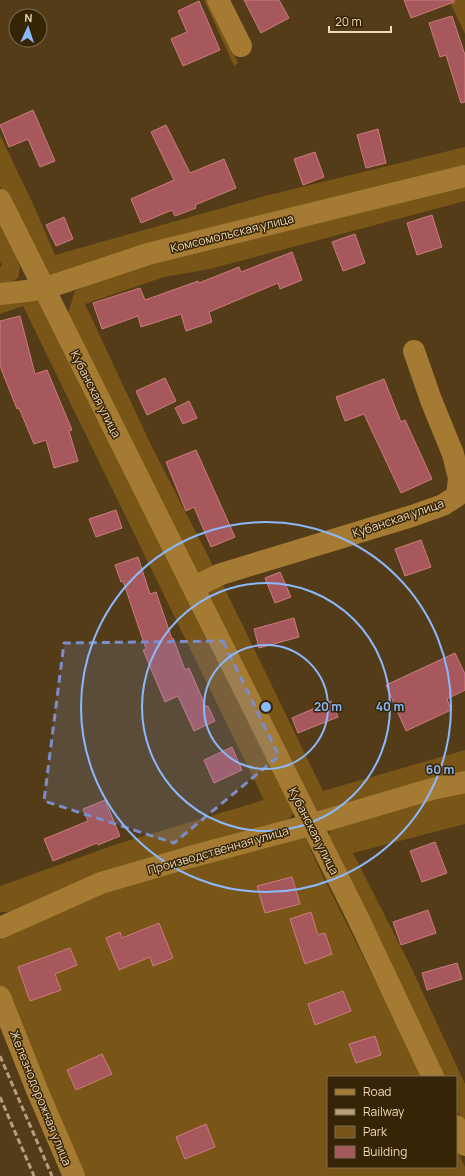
<svg xmlns="http://www.w3.org/2000/svg" width="465" height="1176" font-family="Manrope,sans-serif">
<rect width="100%" height="100%" fill="#533c17"/>
<path fill="#795618" d="M204,0H208L238,63L234,66Z
M449,0H465V34Z
M0,135L34,206L55,255L265,196L465,147V169L50,278L42,271L0,186Z
M465,184V201L210,269L164,277L85,304L151,445L225,589L323,791L465,750V773L319,812L310,806L68,313L75,291L110,274Z
M0,219L16,255L20,267L18,278L0,288V267L2,266L0,261Z
M30,294L45,307L294,813L286,822L16,912H0V886L117,844L264,800L23,306L0,314V299Z
M465,790V824L353,853L410,965L465,1084V1126L456,1108V1077H441L327,842L332,824Z
M303,832L316,862L423,1077H328V1167H456V1148L465,1167V1176H79L0,985V940L103,892Z"/>
<path fill="#a6585c" stroke="#ce7c7f" d="M244,0H279L289,18L261,33Z
M404,0H454V2L411,18Z
M199,1L220,50L183,66L171,39L187,32L178,11Z
M452,16L465,55V102L461,103L446,55L440,57L429,23Z
M33,110L55,161L40,167L28,139L9,147L0,125Z
M166,125L190,173L224,159L236,188L195,205L196,208L175,216L172,210L141,223L131,199L174,180L151,132Z
M378,129L386,163L366,168L357,135Z
M315,152L324,177L303,185L294,159Z
M432,215L442,247L417,255L407,223Z
M64,217L73,239L56,246L46,225Z
M355,234L365,263L343,271L332,242Z
M292,252L302,280L280,289L278,283L209,312L212,322L186,331L181,314L141,327L138,316L102,329L93,303L140,288L145,300L198,281L199,283L239,267L241,272Z
M20,316L35,374L47,370L72,430L69,431L78,461L54,468L46,440L34,444L19,408L17,409L0,366V321Z
M165,378L176,401L147,415L136,391Z
M384,379L401,422L405,420L432,479L401,493L364,414L345,421L336,397Z
M189,401L197,418L183,424L175,408Z
M196,450L235,537L211,547L194,507L186,511L166,462Z
M116,510L122,528L96,537L89,519Z
M421,540L431,567L405,576L395,549Z
M138,557L150,594L156,592L172,639L173,638L185,670L189,668L206,707L208,706L215,721L194,731L178,696L165,702L143,650L146,649L123,581L121,582L115,565Z
M280,572L291,597L275,603L265,578Z
M294,618L299,637L259,648L254,629Z
M455,653L465,674V690L447,699L451,710L406,731L386,685Z
M331,701L338,717L298,733L292,718Z
M232,747L242,770L214,783L204,760Z
M105,800L120,836L98,845L97,843L53,861L44,839L88,821L83,809Z
M435,842L447,873L422,882L410,851Z
M292,877L300,904L265,913L257,886Z
M428,910L436,933L401,945L393,922Z
M311,912L318,935L325,933L332,954L305,964L290,919Z
M159,923L173,958L153,966L150,957L119,970L106,938L120,932L122,938Z
M70,948L77,965L55,974L61,990L30,1001L18,967Z
M457,963L462,979L427,990L422,973Z
M343,991L351,1011L315,1025L308,1004Z
M375,1036L381,1055L356,1063L349,1044Z
M102,1054L112,1074L76,1090L67,1070Z
M206,1124L215,1147L185,1159L176,1137Z"/>
<g fill="none" stroke-linecap="round" stroke-linejoin="round">
<path stroke="#a57b33" stroke-width="22" d="M218,0L241,46
M0,200L358,918L433,1077
M0,294L43,289L148,254L465,176
M194,587L221,574L412,516L443,505L457,496L459,478L453,454L431,400L414,351
M0,928L101,883L190,857L310,825L432,789L465,782
M0,997L37,1090L74,1176
M456,1126L465,1145"/>
<path stroke="#b69f7c" stroke-width="3" stroke-dasharray="6 3" stroke-linecap="butt" d="M0,1056L52,1176
M0,1097L34,1176"/>
</g>
<path fill="#7c8dca" fill-opacity="0.2" stroke="#7c8dca" stroke-width="3" stroke-dasharray="8 5" stroke-linejoin="round" d="M223,641L279,756L174,843L44,801L64,643Z"/>
<g fill="none" stroke="#8bb9fc" stroke-width="2">
<circle cx="266" cy="707" r="62"/>
<circle cx="266" cy="707" r="124"/>
<circle cx="266" cy="707" r="185"/>
</g>
<g text-anchor="middle" dominant-baseline="central" stroke-width="3" stroke-linejoin="round" paint-order="stroke">
<g font-size="12" fill="#f1dab9" stroke="#352405">
<text transform="translate(232 233) rotate(-14)">Комсомольская улица</text>
<text transform="translate(96 394) rotate(63)">Кубанская улица</text>
<text transform="translate(398 518) rotate(-19)">Кубанская улица</text>
<text transform="translate(314 831) rotate(63)">Кубанская улица</text>
<text transform="translate(218 850) rotate(-16)">Производственная улица</text>
<text transform="translate(41 1098) rotate(68)">Железнодорожная улица</text>
</g>
</g>
<circle cx="266" cy="707" r="6" fill="#8bb9fc" stroke="#352405" stroke-width="2"/>
<g font-size="12" text-anchor="middle" font-weight="bold" fill="#8bb9fc" stroke="#352405" stroke-width="3" stroke-linejoin="round" paint-order="stroke">
<text x="328" y="711">20 m</text>
<text x="390" y="711">40 m</text>
<text x="440" y="774">60 m</text>
</g>
<rect x="327" y="1076" width="130" height="92" fill="#352405" stroke="#806d4d"/>
<rect x="335" y="1089" width="20" height="6" fill="#a57b33" stroke="#806d4d"/>
<text x="363" y="1096" font-size="12" fill="#f1dab9">Road</text>
<rect x="335" y="1109" width="20" height="6" fill="#b69f7c" stroke="#806d4d"/>
<text x="363" y="1116" font-size="12" fill="#f1dab9">Railway</text>
<rect x="335" y="1126" width="20" height="12" fill="#795618" stroke="#806d4d"/>
<text x="363" y="1136" font-size="12" fill="#f1dab9">Park</text>
<rect x="335" y="1146" width="20" height="12" fill="#a6585c" stroke="#806d4d"/>
<text x="363" y="1156" font-size="12" fill="#f1dab9">Building</text>
<g transform="translate(28 28) rotate(3)"><circle r="19" fill="#352405" stroke="#806d4d"/>
<path d="M0-3L7 15L0 10L-7 15Z" fill="#8bb9fc"/>
<text y="-6" font-size="11" font-weight="bold" text-anchor="middle" fill="#f1dab9">N</text>
</g>
<path d="M329 26v6h62v-6" fill="none" stroke="#f1dab9" stroke-width="2"/>
<text x="335" y="26" font-size="12" fill="#f1dab9" stroke="#352405" stroke-width="3" paint-order="stroke">20 m</text>
</svg>
